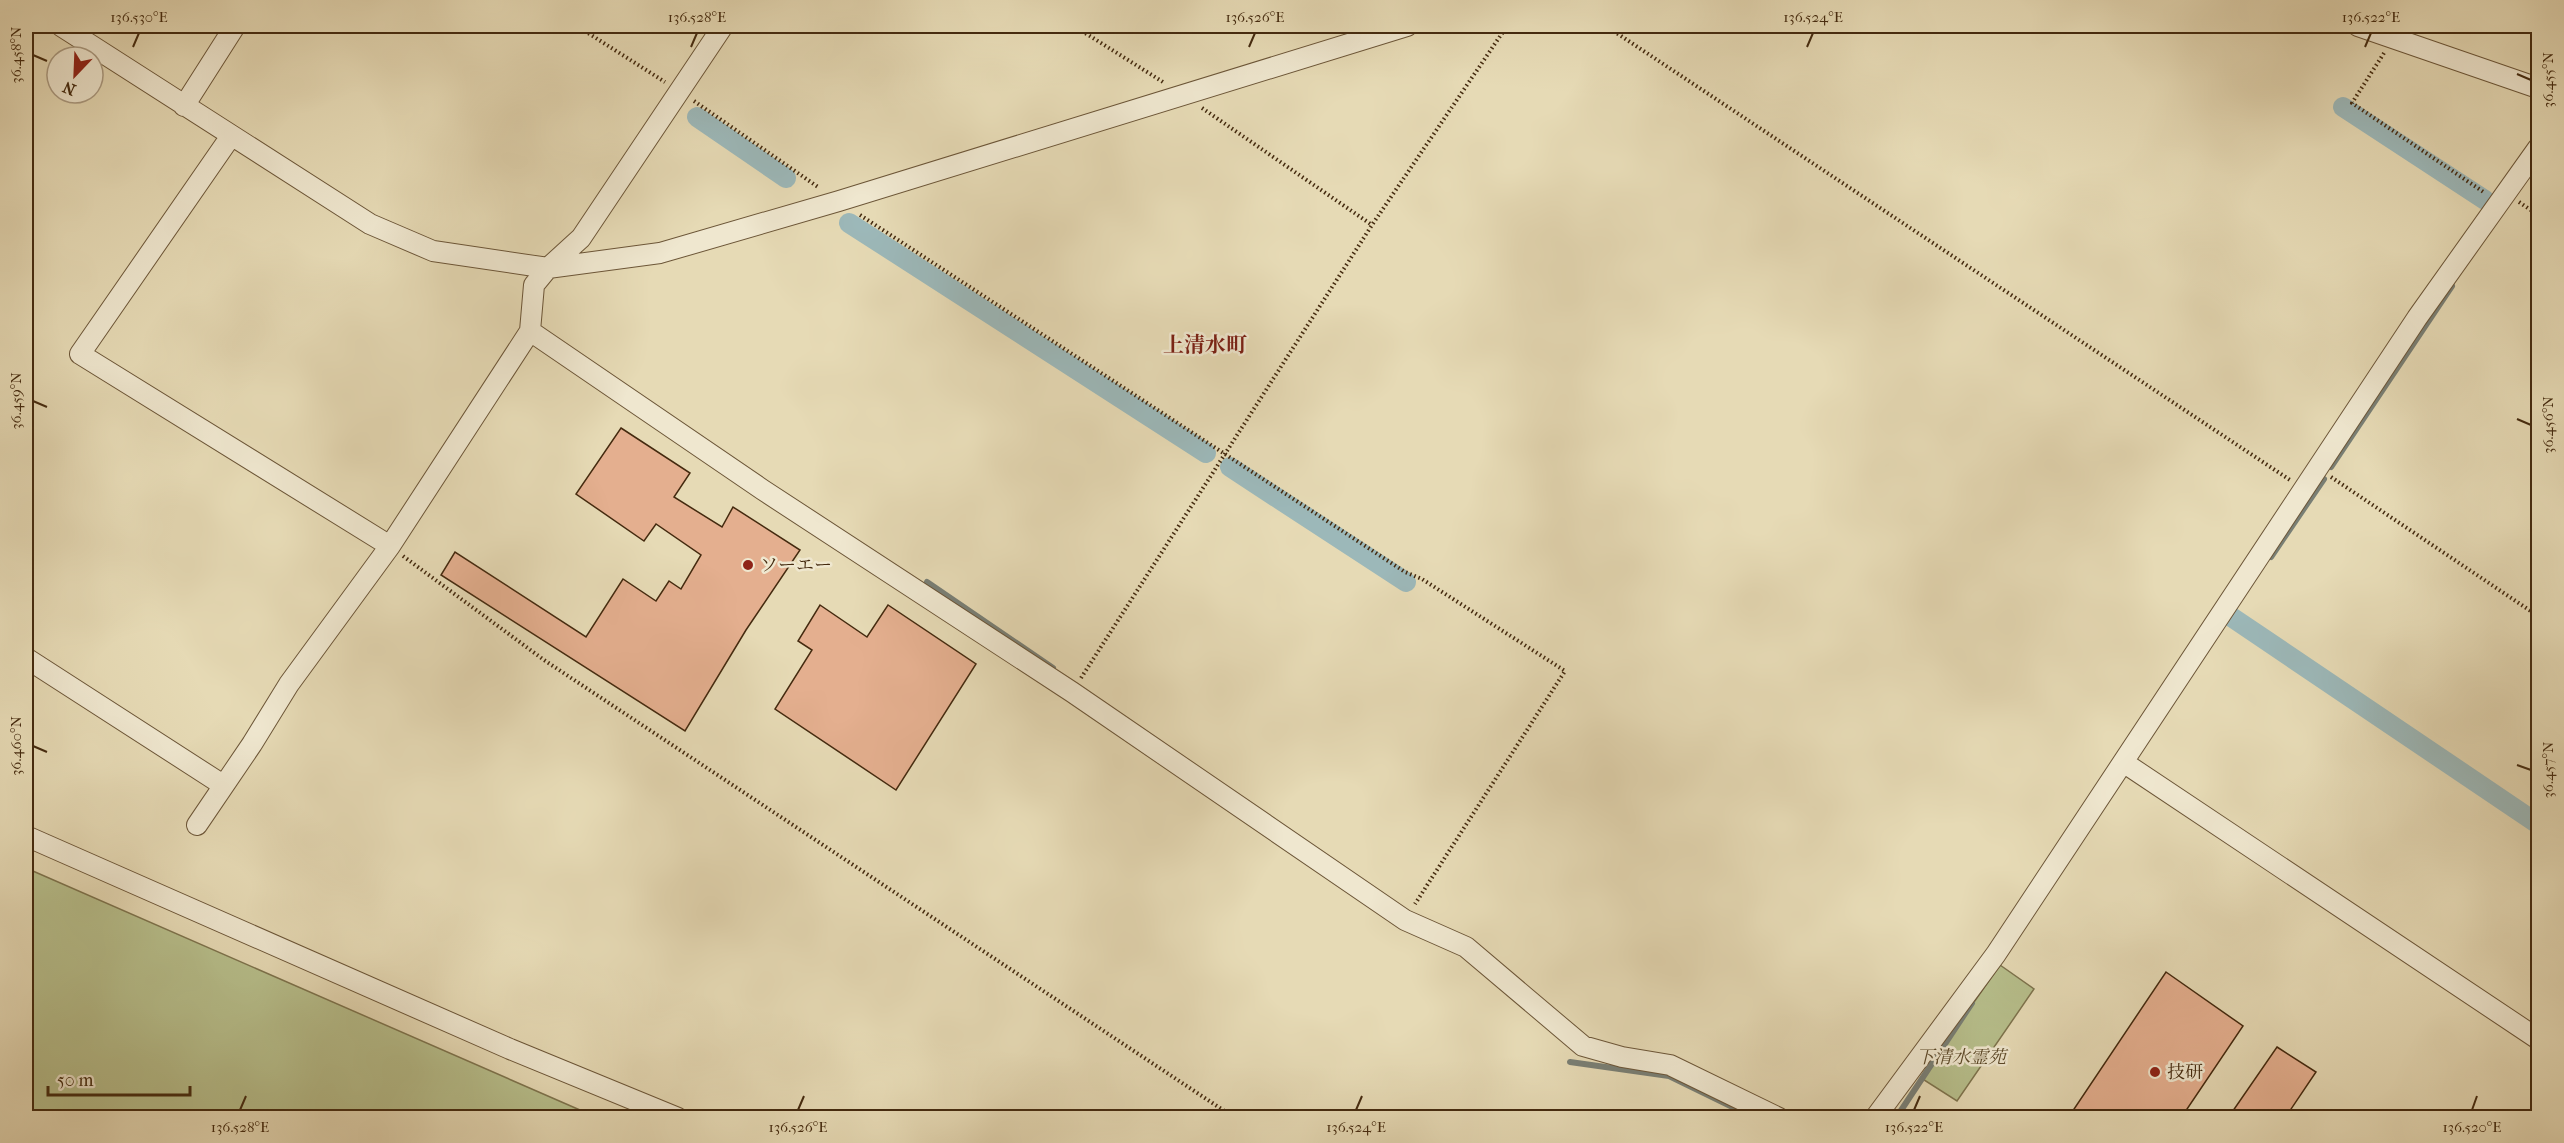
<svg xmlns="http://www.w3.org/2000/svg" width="2564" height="1143" font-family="'IM FELL French Canon','Noto Serif JP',serif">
<rect width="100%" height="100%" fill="#e6dab5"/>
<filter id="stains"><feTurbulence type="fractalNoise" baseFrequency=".00333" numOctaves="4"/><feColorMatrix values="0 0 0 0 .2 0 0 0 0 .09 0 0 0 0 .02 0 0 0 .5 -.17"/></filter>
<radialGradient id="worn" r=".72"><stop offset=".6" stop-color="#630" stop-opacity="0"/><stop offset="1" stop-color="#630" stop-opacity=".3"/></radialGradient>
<path fill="#b7bf8c" stroke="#7e744e" stroke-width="1.5" d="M26,868L596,1117H26Z
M2000,965L2034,989L1957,1101L1921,1078Z"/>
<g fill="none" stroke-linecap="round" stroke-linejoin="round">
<path stroke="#797f75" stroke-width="6" d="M2331,467L2452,286
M2271,557L2324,479
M927,582L1053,668
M1570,1062L1669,1076L1755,1118
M1896,1118L1972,1003"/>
<path stroke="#9cb8b9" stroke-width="20" d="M2343,107L2485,200
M697,117L786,178
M849,223L1206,453
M1230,467L1406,582
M2230,616L2538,824"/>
</g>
<path fill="#e4af8f" stroke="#442a0f" stroke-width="1.5" d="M621,428L690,473L674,497L722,527L733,507L800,550L746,630L685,731L441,575L455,552L586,637L623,579L656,601L669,581L681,589L701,555L656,524L644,541L576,494Z
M820,605L867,637L888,605L976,664L896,790L775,709L812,650L798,641Z
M2166,972L2243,1026L2181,1118H2068Z
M2277,1047L2316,1072L2285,1118H2228Z"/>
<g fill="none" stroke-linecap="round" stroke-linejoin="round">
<defs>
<path id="minor" d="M61,26L370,224L433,251L548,268L660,253L839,201L1407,26
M2358,26L2538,88
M184,106L235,26
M231,136L80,354L390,546
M530,331L763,490L1072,692L1405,920L1466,947L1583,1046L1622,1057L1670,1065L1779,1118
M26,658L223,785
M2123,762L2538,1039
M197,825L252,744L289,684L390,546L530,331L534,285L548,268L581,238L723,26
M26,836L510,1049L678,1118
M1875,1118L1996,954L2417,318L2538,148"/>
</defs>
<use href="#minor" stroke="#6c5638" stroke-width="22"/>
<path stroke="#442a0f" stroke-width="4" stroke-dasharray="1.5 3" stroke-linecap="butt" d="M577,26L665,82
M1074,26L1163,82
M1606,26L2290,480
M2384,53L2352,103L2485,193
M694,101L818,187
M1202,108L1372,225
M2519,202L2538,215
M860,215L1405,572L1422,579L1565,671L1415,904
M2331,477L2538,616
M403,556L544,660L1235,1118
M1081,678L1372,225L1507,26"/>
<use href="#minor" stroke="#efe7cf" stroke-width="20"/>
</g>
<path fill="none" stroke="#442a0f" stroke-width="2" d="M133,47L139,33M691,47L697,33M1249,47L1255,33M1807,47L1813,33M2365,47L2371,33M33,55L47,61M2517,74L2531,80M33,401L47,407M2517,419L2531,425M33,746L47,752M2517,765L2531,770M240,1110L246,1096M798,1110L804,1096M1356,1110L1362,1096M1914,1110L1920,1096M2472,1110L2477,1096"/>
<g fill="#8f2418" stroke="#efe7cf" stroke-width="2">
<circle cx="748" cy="565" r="6"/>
<circle cx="2155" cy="1072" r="6"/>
</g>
<g text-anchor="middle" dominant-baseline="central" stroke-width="5" stroke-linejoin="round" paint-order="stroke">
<g font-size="18" fill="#442a0f" stroke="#efe7cf" text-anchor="start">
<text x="760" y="565">ソーエー</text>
<text x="2167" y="1072">技研</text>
</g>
<g font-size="18" font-style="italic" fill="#5b4828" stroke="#efe7cf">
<text x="1961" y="1057">下清水霊苑</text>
</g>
<g font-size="21" font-weight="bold" fill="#7a1f14" stroke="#efe7cf">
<text x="1205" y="345">上清水町</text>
</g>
</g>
<rect width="2564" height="1143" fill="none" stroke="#e6dab5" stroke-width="66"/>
<g transform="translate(75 75) rotate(203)"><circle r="28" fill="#efe7cf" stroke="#ab9b82" stroke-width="1.5"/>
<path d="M0-4.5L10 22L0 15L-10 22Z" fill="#8f2418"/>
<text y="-9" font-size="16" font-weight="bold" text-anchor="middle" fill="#442a0f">N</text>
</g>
<path d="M48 1086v9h142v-9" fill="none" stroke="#442a0f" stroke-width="3"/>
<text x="57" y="1086" font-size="18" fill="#442a0f" stroke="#efe7cf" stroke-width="4.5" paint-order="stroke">50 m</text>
<rect x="33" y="33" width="2498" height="1077" fill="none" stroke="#442a0f" stroke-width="2"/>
<g font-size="15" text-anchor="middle" fill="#442a0f">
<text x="139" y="22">136.530°E</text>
<text x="697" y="22">136.528°E</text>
<text x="1255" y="22">136.526°E</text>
<text x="1813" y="22">136.524°E</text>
<text x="2371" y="22">136.522°E</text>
<text transform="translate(16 55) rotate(-90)" y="5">36.458°N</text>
<text transform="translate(2548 80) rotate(-90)" y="5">36.455°N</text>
<text transform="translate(16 401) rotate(-90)" y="5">36.459°N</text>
<text transform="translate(2548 425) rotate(-90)" y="5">36.456°N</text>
<text transform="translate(16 746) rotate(-90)" y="5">36.460°N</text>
<text transform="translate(2548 770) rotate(-90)" y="5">36.457°N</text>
<text x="240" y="1132">136.528°E</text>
<text x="798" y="1132">136.526°E</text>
<text x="1356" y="1132">136.524°E</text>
<text x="1914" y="1132">136.522°E</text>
<text x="2472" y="1132">136.520°E</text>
</g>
<rect width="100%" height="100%" filter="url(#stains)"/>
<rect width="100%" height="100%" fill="url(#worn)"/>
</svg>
